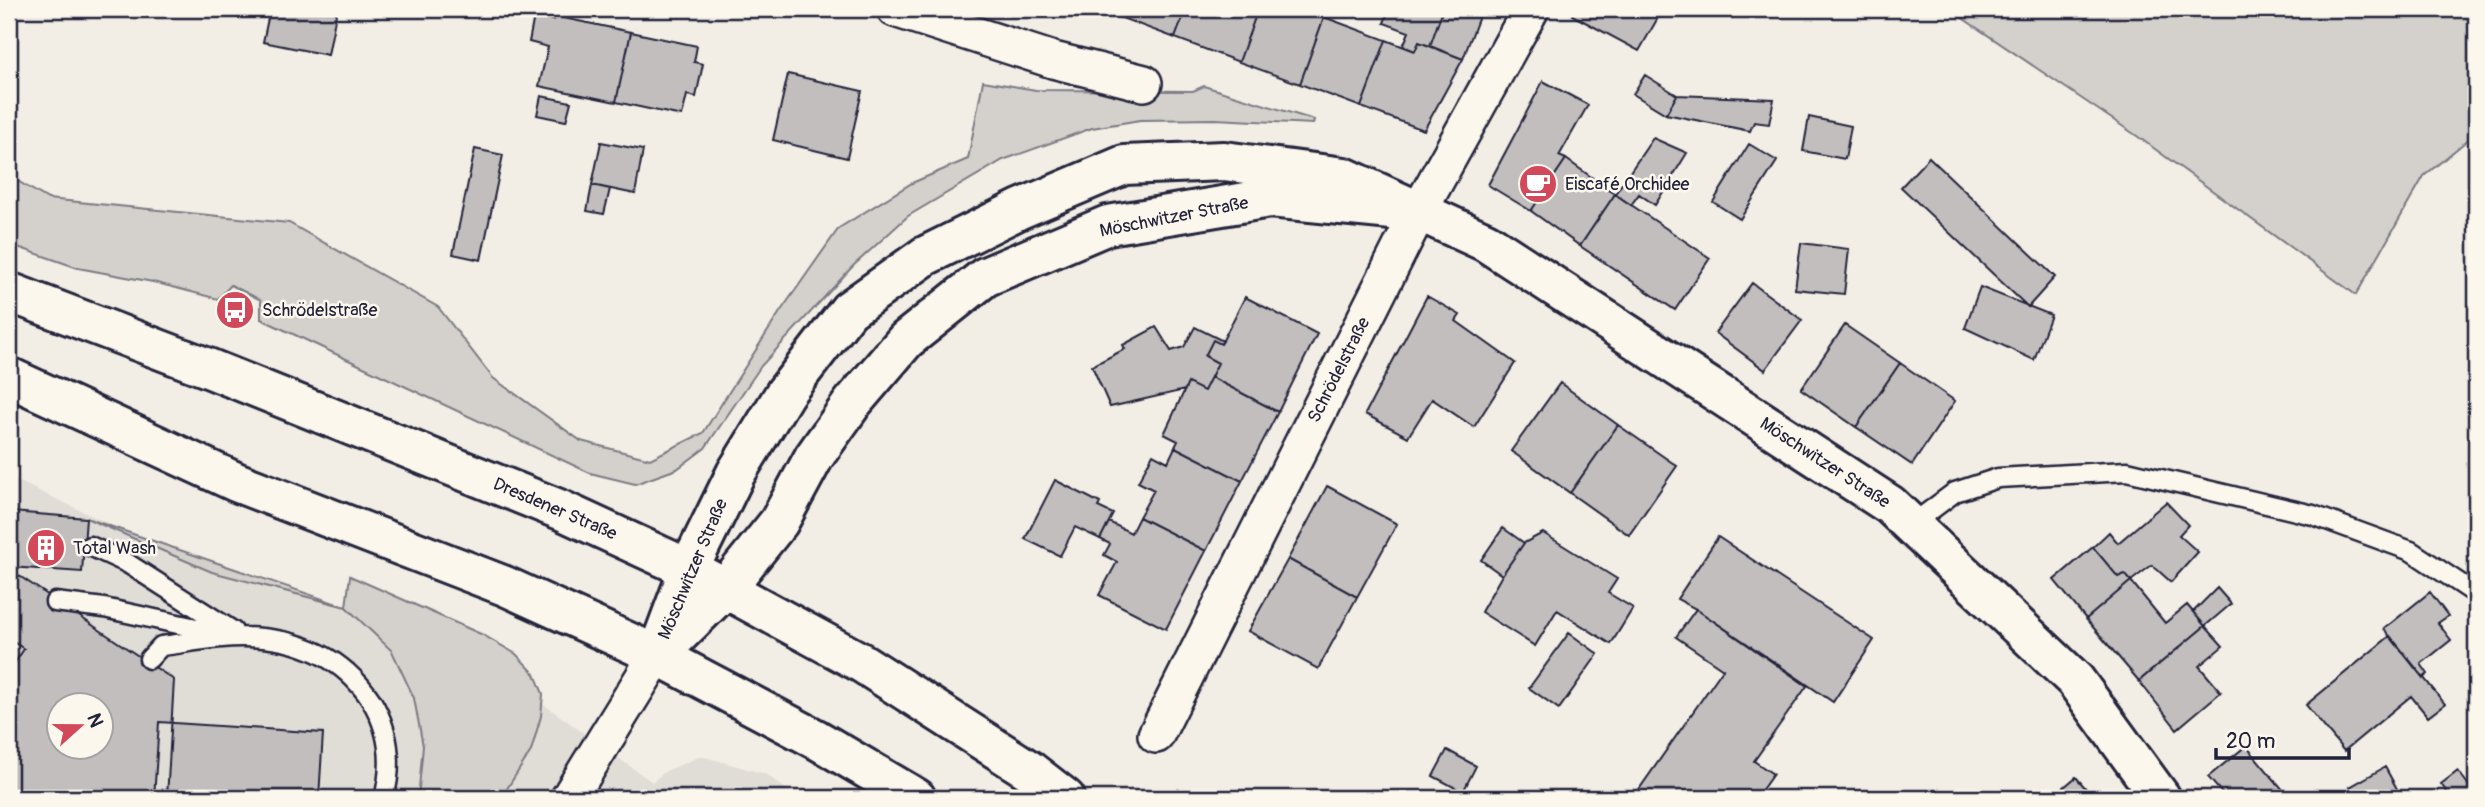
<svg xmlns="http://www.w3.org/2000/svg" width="2485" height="807" font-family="Pangolin,sans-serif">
<rect width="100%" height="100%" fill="#f2eee5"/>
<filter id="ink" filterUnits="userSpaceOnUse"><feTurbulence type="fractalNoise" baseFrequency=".0143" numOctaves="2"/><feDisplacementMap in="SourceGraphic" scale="14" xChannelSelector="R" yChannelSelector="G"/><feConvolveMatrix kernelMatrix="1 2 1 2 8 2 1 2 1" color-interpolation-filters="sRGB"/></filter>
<g filter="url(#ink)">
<path fill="#e0dcd6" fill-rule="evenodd" d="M9,477L212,572L346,607L482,660L652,782L666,771L701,756L765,774L799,798H9ZM60,706H102V748H60Z"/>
<path fill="#d4d1cc" stroke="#7b7a84" stroke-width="2" d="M1949,9H2476V133L2424,176L2356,295L2137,136Z
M983,81L1036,90L1193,91L1204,86L1314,120L1313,124L1215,119L1140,120L1092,128L1003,160L908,216L853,266L761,366L705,448L677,469L635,484L590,473L261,319V300L231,285L218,299L153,282L78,268L9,244V176L48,199L289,223L438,307L493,378L581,441L650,459L703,433L780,312L839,228L912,183L968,159Z
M86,518L346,607L350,576L483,635L516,654L535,674L543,694L541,716L531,751L501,798H418L423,746L414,698L392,651L346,607L212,572Z"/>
<path fill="#c2bebe" stroke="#22223b" stroke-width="2" fill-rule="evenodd" d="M270,9H337L328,55L263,42Z
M1096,9H1122L1119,17Z
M1122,9H1186L1175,38L1119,17Z
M1186,9H1258L1239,62L1175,38Z
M1258,9H1302L1324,17L1300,84L1239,62Z
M1389,9H1443L1430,46L1419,42L1415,51L1403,46L1409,32L1384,23Z
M1443,9H1476L1481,11L1463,59L1430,46Z
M1575,9H1663L1639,51L1572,15Z
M534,16L553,20L554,16L631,32L616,102L539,86L548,47L529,42Z
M1324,17L1386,40L1361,107L1300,84Z
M631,32L697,46L694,62L703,64L696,97L687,95L682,116L616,102Z
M1386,40L1415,51L1419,42L1463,59L1424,130L1361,107Z
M788,74L862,91L847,158L773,140Z
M1645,75L1677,95L1666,114L1633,94Z
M1543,81L1588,105L1559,156L1566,159L1531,211L1488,185Z
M1677,95L1774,99L1769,124L1754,122L1750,131L1666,114Z
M541,96L571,102L566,121L537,115Z
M1809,117L1851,126L1845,159L1803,151Z
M1653,138L1687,153L1655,205L1639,194L1631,205L1615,194Z
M601,142L643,150L635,194L592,185Z
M1749,144L1777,161L1740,219L1713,202Z
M475,149L503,155L481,260L453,254Z
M1929,157L2055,277L2028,307L1901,187Z
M1566,159L1615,194L1580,246L1531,211Z
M592,185L610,189L604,214L587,211Z
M1615,194L1710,258L1675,310L1580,246Z
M1801,243L1849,249L1844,294L1795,289Z
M1752,283L1802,320L1765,370L1715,333Z
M1980,287L2051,315L2034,360L1965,328Z
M1427,296L1460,315L1456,321L1515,363L1474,427L1432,399L1408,437L1365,414Z
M1245,297L1317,334L1278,412L1211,377L1218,363L1205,356L1213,340L1221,344Z
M1845,325L1900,363L1856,427L1801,389Z
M1156,327L1171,351L1184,347L1195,327L1223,341L1221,344L1213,340L1205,356L1218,363L1204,391L1188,383L1185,390L1110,407L1092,366L1125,349L1123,345Z
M1900,363L1955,401L1912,465L1856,427Z
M1211,377L1278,412L1242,481L1175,447L1178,441L1164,434L1188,383L1204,391Z
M1560,383L1618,425L1570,493L1511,451Z
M1618,425L1677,466L1629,535L1570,493Z
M1175,447L1242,481L1206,551L1139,517L1154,490L1138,482L1153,454L1168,462Z
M1055,480L1100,503L1098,507L1113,514L1100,539L1075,527L1060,556L1025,539Z
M1327,486L1397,524L1357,597L1288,559Z
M2166,502L2188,525L2179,535L2198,552L2171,582L2152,565L2131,581L2125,574L2118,577L2093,547L2109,532L2118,543Z
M12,512L86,518L82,572L9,567V529Z
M1139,517L1206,551L1166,629L1099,595L1117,562L1104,555L1110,544L1100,539L1109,522L1131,533Z
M1503,528L1524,543L1502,575L1481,560Z
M1543,533L1617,579L1608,593L1633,608L1611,644L1557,610L1535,646L1481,612L1502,575L1524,543Z
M1718,537L1874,640L1833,702L1696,609L1677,599Z
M2093,547L2118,577L2125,574L2131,581L2086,619L2054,580Z
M1288,559L1357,597L1318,669L1248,631Z
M9,569L174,680L167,798H9V671L24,649L9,639ZM60,706H102V748H60Z
M2131,581L2165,623L2187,605L2205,626L2139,681L2086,619Z
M2217,588L2231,604L2205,626L2193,612Z
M2430,592L2448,616L2438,623L2451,640L2421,664L2428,674L2423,678L2384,629Z
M1696,609L1807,686L1754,761L1773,774L1756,798H1633L1723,669L1676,637Z
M2205,626L2223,646L2199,666L2221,692L2177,729L2139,681Z
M1569,633L1598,654L1559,709L1529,688Z
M2390,636L2445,704L2428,717L2411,696L2344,751L2306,705Z
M159,722L323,733L319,798H154Z
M2246,746L2290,798H2226L2208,777Z
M1447,750L1476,766L1463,792L1433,776Z
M2385,767L2402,798H2356L2350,787Z
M2458,771L2476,795V798H2451L2441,784Z
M2076,777L2094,798H2051Z"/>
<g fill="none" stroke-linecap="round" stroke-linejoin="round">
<defs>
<path id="lane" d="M1911,525L1955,492L1998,478L2127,471L2313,515L2411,551L2476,594
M90,546L127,563L233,631
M55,602L104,608L224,634
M149,659L161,646C187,643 215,637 241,637C295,637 341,655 371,700C390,731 393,764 384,798"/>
<path id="street" d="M895,9L1053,60L1144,83
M1156,735L1418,213L1531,9
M569,798L657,655"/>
<path id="secondary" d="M666,647L726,588L779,522L814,457L853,402L906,340L985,277L1108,225L1270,198L1392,210
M657,655L689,569L736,473L785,393L849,310L925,256L1020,209L1124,165L1224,161L1344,177L1486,242L1890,505L2075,680L2161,798"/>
<path id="primary" d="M9,292L208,368L561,510L689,569L862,663L1029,770L1065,798
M9,377L236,482L505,586L657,655L816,739L916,798"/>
</defs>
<use href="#lane" stroke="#22223b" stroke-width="23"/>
<use href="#street" stroke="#22223b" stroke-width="40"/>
<use href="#secondary" stroke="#22223b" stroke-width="44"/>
<use href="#primary" stroke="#22223b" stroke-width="44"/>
<use href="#lane" stroke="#fbf7ec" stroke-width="18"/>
<use href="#street" stroke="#fbf7ec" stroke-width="35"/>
<use href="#secondary" stroke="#fbf7ec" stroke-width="38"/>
<use href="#primary" stroke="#fbf7ec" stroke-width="38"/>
</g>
</g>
<defs>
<symbol id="cafe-disc" viewBox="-11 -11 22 22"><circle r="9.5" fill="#d1495b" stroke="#fbf7ec"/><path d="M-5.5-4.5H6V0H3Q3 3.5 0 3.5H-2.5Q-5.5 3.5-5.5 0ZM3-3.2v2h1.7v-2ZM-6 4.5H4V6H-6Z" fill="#fff"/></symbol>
<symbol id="bus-disc" viewBox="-11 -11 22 22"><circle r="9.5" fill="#d1495b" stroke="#fbf7ec"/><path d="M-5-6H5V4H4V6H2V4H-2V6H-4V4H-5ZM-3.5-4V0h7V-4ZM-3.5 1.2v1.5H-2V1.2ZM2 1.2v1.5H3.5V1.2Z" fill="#fff"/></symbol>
<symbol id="building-disc" viewBox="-11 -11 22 22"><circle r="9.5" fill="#d1495b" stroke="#fbf7ec"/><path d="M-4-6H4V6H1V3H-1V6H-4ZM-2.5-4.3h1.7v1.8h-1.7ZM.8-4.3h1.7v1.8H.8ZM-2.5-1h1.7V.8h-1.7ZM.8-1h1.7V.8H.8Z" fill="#fff"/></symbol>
</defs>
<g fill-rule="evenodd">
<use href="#cafe-disc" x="1516" y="162" width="44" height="44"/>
<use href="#bus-disc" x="213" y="288" width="44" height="44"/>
<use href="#building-disc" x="24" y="526" width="44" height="44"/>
</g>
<g text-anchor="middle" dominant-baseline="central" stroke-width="5" stroke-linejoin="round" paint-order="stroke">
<g font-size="18" fill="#22223b" stroke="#fbf7ec" text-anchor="start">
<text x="1565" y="184">Eiscafé Orchidee</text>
<text x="262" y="310">Schrödelstraße</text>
<text x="73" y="548">Total Wash</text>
</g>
<g font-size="18" fill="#22223b" stroke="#fbf7ec">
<text transform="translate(1174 217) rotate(-11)">Möschwitzer Straße</text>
<text transform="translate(1339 370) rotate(-63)">Schrödelstraße</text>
<text transform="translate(1825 463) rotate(33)">Möschwitzer Straße</text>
<text transform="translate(555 509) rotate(23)">Dresdener Straße</text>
<text transform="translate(693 569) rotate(-67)">Möschwitzer Straße</text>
</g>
</g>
<rect width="2485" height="807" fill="none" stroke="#fbf7ec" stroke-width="35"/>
<rect x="18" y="18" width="2450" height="772" fill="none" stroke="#22223b" stroke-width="2.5" filter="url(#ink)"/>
<g transform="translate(80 726) rotate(69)"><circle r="33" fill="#fbf7ec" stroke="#a4a2a5" stroke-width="2"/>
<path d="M0-5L12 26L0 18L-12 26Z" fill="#d1495b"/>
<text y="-10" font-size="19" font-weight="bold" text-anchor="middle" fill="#22223b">N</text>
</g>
<path d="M2216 748v10h133v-10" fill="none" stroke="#22223b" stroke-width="3.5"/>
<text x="2226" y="748" font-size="21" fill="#22223b" stroke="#fbf7ec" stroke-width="5" paint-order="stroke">20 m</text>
</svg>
